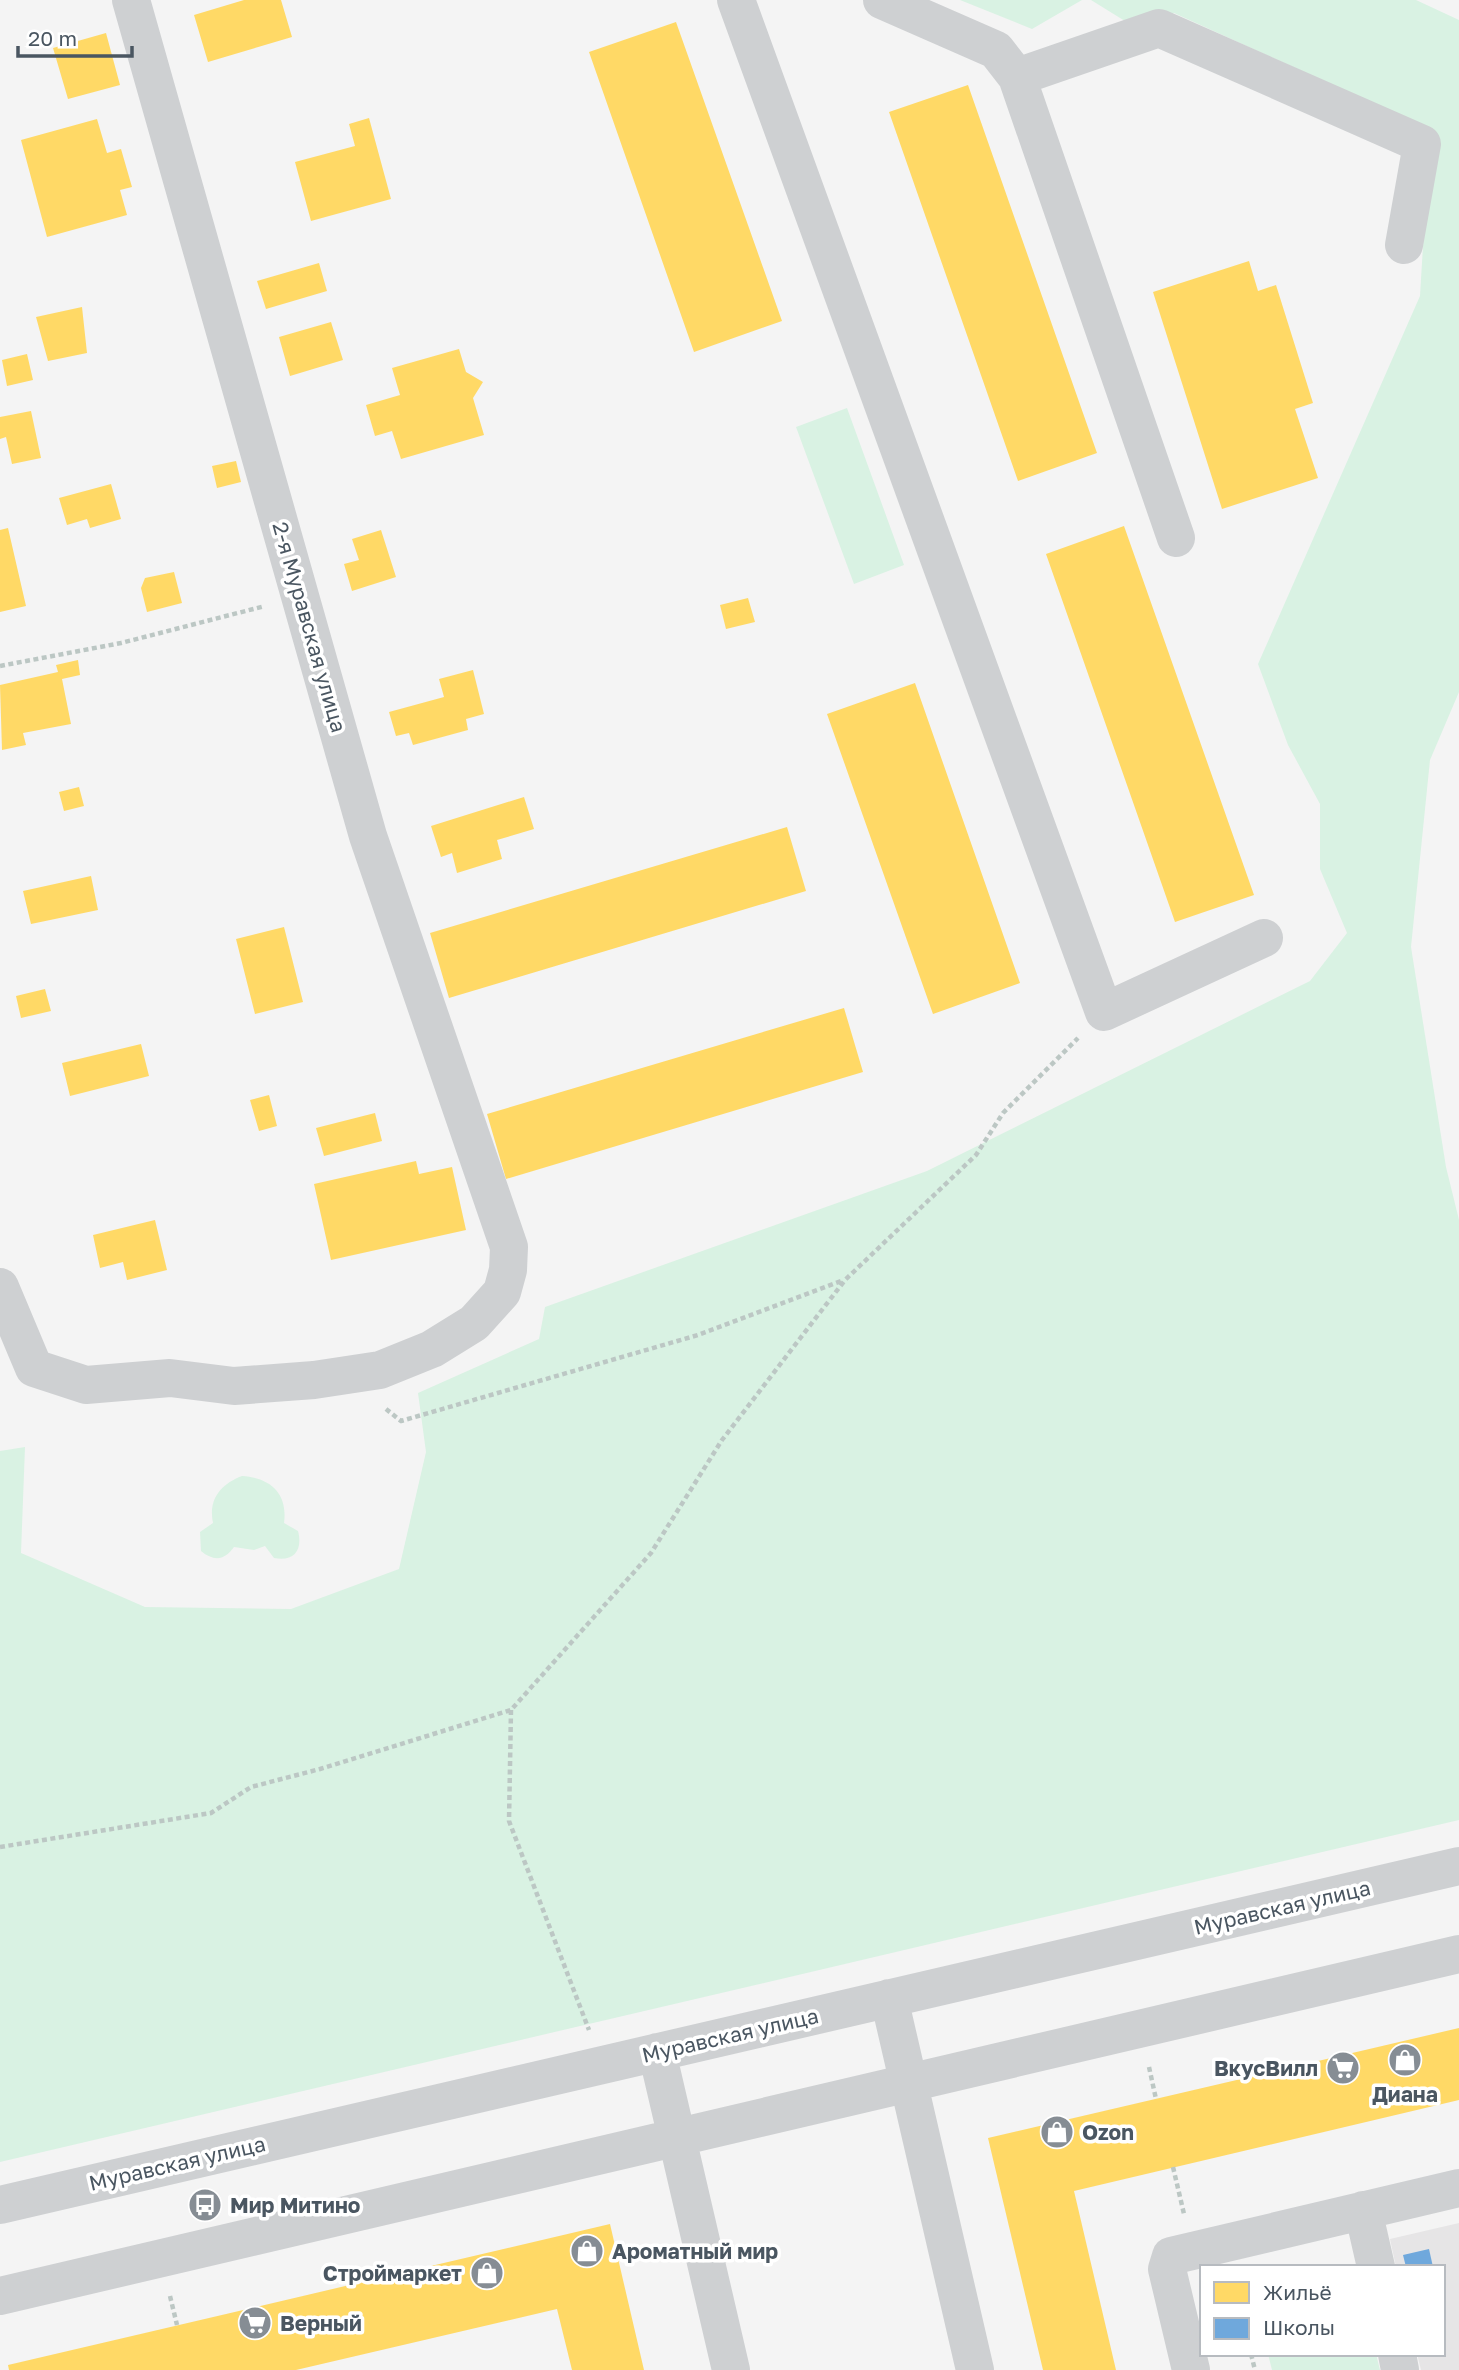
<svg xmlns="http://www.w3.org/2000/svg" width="1459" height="2370" font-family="'Golos Text',sans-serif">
<rect width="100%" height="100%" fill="#f4f4f4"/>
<path fill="#e6e5e6" d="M1459,2223V2370H1421L1417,2354H1443V2267H1396L1390,2239Z"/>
<path fill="#d9f2e3" d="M960,0H1082L1032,29Z
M1091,0H1416L1459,20V692L1430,760L1411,947L1446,1167L1459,1220V1820L0,2162V1451L25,1447L21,1553L145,1607L291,1609L399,1569L426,1452L418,1393L539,1339L545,1307L927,1171L1310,981L1347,933L1320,869V804L1288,745L1258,664L1420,296L1430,129L1174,13L1133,26Z
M847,408L904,565L854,584L796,427Z
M242,1476C271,1478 288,1494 284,1523L298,1531C303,1550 294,1562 274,1558L265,1546L254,1550L234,1547C225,1560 214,1562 201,1551L200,1532L213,1523C208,1499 221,1484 242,1476Z
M1268,2354H1376L1380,2370H1272Z"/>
<path fill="#ffd966" d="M244,0H281L292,37L208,62L194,15Z
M676,22L782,321L694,352L589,52Z
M106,33L120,85L68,99L53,48Z
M968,85L1097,453L1018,481L889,112Z
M369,118L391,199L311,221L295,162L355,146L349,124Z
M97,119L107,153L121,149L132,187L120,190L127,215L47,237L21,140Z
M1249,261L1258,291L1276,285L1313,403L1295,409L1318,478L1222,509L1153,292Z
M319,263L327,291L266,309L257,281Z
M82,307L87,353L48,361L36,317Z
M331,322L343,360L290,376L279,337Z
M459,349L466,372L483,382L473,398L484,435L401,459L392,431L375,436L366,405L400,395L392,368Z
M27,354L33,380L7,386L2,360Z
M31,411L41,458L12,464L6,437L0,439V417Z
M236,461L241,482L217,488L212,466Z
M111,484L121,519L90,528L87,519L67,525L59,498Z
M1124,526L1254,895L1175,922L1046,554Z
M8,528L26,606L0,612V530Z
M381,530L396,577L352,591L344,564L359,560L352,539Z
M174,572L182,603L147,612L141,588L145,578Z
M748,598L755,622L726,629L720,605Z
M78,660L80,675L62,679L71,724L23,733L26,745L2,750L0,685L58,672L56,665Z
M473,670L484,714L466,719L468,730L413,745L409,733L396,736L389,712L444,697L439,679Z
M915,683L1020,983L933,1014L827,714Z
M79,787L84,806L64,811L59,792Z
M524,797L534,829L497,840L502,859L457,873L452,853L441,857L431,826Z
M787,827L806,891L449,998L430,933Z
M91,876L98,910L31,924L23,891Z
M284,927L303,1002L255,1014L236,939Z
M45,989L51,1011L21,1018L16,996Z
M844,1008L863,1072L506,1179L487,1114Z
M141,1044L149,1076L70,1096L62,1063Z
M269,1095L277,1126L259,1131L250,1100Z
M375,1113L382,1141L324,1156L316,1128Z
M416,1161L419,1174L452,1167L466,1230L331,1260L314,1184Z
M155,1220L167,1270L127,1280L123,1262L100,1268L93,1235Z
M1459,2028V2100L1074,2191L1116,2370H1043L988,2138Z
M610,2224L644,2370H572L557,2309L296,2370H9L8,2365Z"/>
<path fill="#6fa8dc" d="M1429,2249L1433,2267H1406L1403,2255Z"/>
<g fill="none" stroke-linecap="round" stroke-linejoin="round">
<path stroke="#bcc7c4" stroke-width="4.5" stroke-dasharray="5 3.5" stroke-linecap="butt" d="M0,666L121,643L265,606
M386,1409L401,1421L698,1335L844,1280
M511,1710L509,1821L589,2030
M0,1847L211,1813L251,1787L320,1769L511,1710L651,1553L722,1440L845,1280L976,1155L1003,1113L1078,1038
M1149,2067L1156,2099
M1173,2167L1184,2214
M170,2296L177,2325
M1251,2354L1255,2370"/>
<path stroke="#ced0d2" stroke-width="38" d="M736,0L1104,1012L1264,938
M882,0L996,50L1017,77L1176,538
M1017,77L1159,28L1422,144L1404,245
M0,1287L34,1368L86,1385L170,1378L234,1386L314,1380L380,1370L432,1349L474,1323L502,1292L508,1270L509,1247L368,836L131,0
M889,1998L975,2370
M657,2052L731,2370
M0,2205L1459,1866
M1363,2210L1376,2267
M0,2296L1459,1954
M1397,2354L1400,2370
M1191,2370L1167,2269L1171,2256L1459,2188"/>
</g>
<defs>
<symbol id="shop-disc" viewBox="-11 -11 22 22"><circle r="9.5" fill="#868d94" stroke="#fff"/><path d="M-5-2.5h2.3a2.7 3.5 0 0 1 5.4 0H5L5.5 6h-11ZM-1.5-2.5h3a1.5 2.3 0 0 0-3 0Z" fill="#fff"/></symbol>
<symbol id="supermarket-disc" viewBox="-11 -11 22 22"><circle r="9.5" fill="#868d94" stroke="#fff"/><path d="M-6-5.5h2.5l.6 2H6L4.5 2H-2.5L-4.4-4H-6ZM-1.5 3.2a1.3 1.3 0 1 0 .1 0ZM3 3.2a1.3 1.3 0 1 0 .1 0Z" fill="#fff"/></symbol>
<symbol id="bus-disc" viewBox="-11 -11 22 22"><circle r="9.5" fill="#868d94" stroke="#fff"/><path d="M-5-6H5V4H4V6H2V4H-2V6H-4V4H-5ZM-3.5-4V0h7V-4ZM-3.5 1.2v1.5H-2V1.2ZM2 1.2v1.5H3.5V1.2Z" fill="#fff"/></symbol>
</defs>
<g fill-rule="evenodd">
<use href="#shop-disc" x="1386" y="2041" width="38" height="38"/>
<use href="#supermarket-disc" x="1324" y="2049" width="38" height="38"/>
<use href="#shop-disc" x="1038" y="2113" width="38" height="38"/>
<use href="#bus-disc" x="186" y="2186" width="38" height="38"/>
<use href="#shop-disc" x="568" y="2232" width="38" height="38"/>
<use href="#shop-disc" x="468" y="2254" width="38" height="38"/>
<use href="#supermarket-disc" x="236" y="2304" width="38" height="38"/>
</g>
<g text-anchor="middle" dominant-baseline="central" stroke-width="7" stroke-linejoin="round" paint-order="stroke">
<g font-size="21" fill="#4a5661" stroke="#fff">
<text transform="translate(310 627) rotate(74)">2-я Муравская улица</text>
<text transform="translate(1282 1907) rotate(-13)">Муравская улица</text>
<text transform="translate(730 2035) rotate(-13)">Муравская улица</text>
<text transform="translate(177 2163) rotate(-13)">Муравская улица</text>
</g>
<g font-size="21" font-weight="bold" fill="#4a5661" stroke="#fff" text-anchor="start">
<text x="1318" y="2068" text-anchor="end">ВкусВилл</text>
<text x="1405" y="2094" text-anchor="middle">Диана</text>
<text x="1082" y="2132">Ozon</text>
<text x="230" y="2205">Мир Митино</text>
<text x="612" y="2251">Ароматный мир</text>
<text x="462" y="2273" text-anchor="end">Строймаркет</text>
<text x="280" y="2323">Верный</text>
</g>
</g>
<rect x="1200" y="2265" width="245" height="91" fill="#ffffff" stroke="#b7bbc0" stroke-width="2"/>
<rect x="1214" y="2282" width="35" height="21" fill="#ffd966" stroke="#b7bbc0" stroke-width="2"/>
<text x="1263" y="2300" font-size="21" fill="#4a5661">Жильё</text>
<rect x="1214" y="2318" width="35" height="21" fill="#6fa8dc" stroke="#b7bbc0" stroke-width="2"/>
<text x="1263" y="2335" font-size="21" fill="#4a5661">Школы</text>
<path d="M18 46v10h114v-10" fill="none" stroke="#4a5661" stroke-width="3.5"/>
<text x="28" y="46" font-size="21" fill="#4a5661" stroke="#ffffff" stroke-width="5" paint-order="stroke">20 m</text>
</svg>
